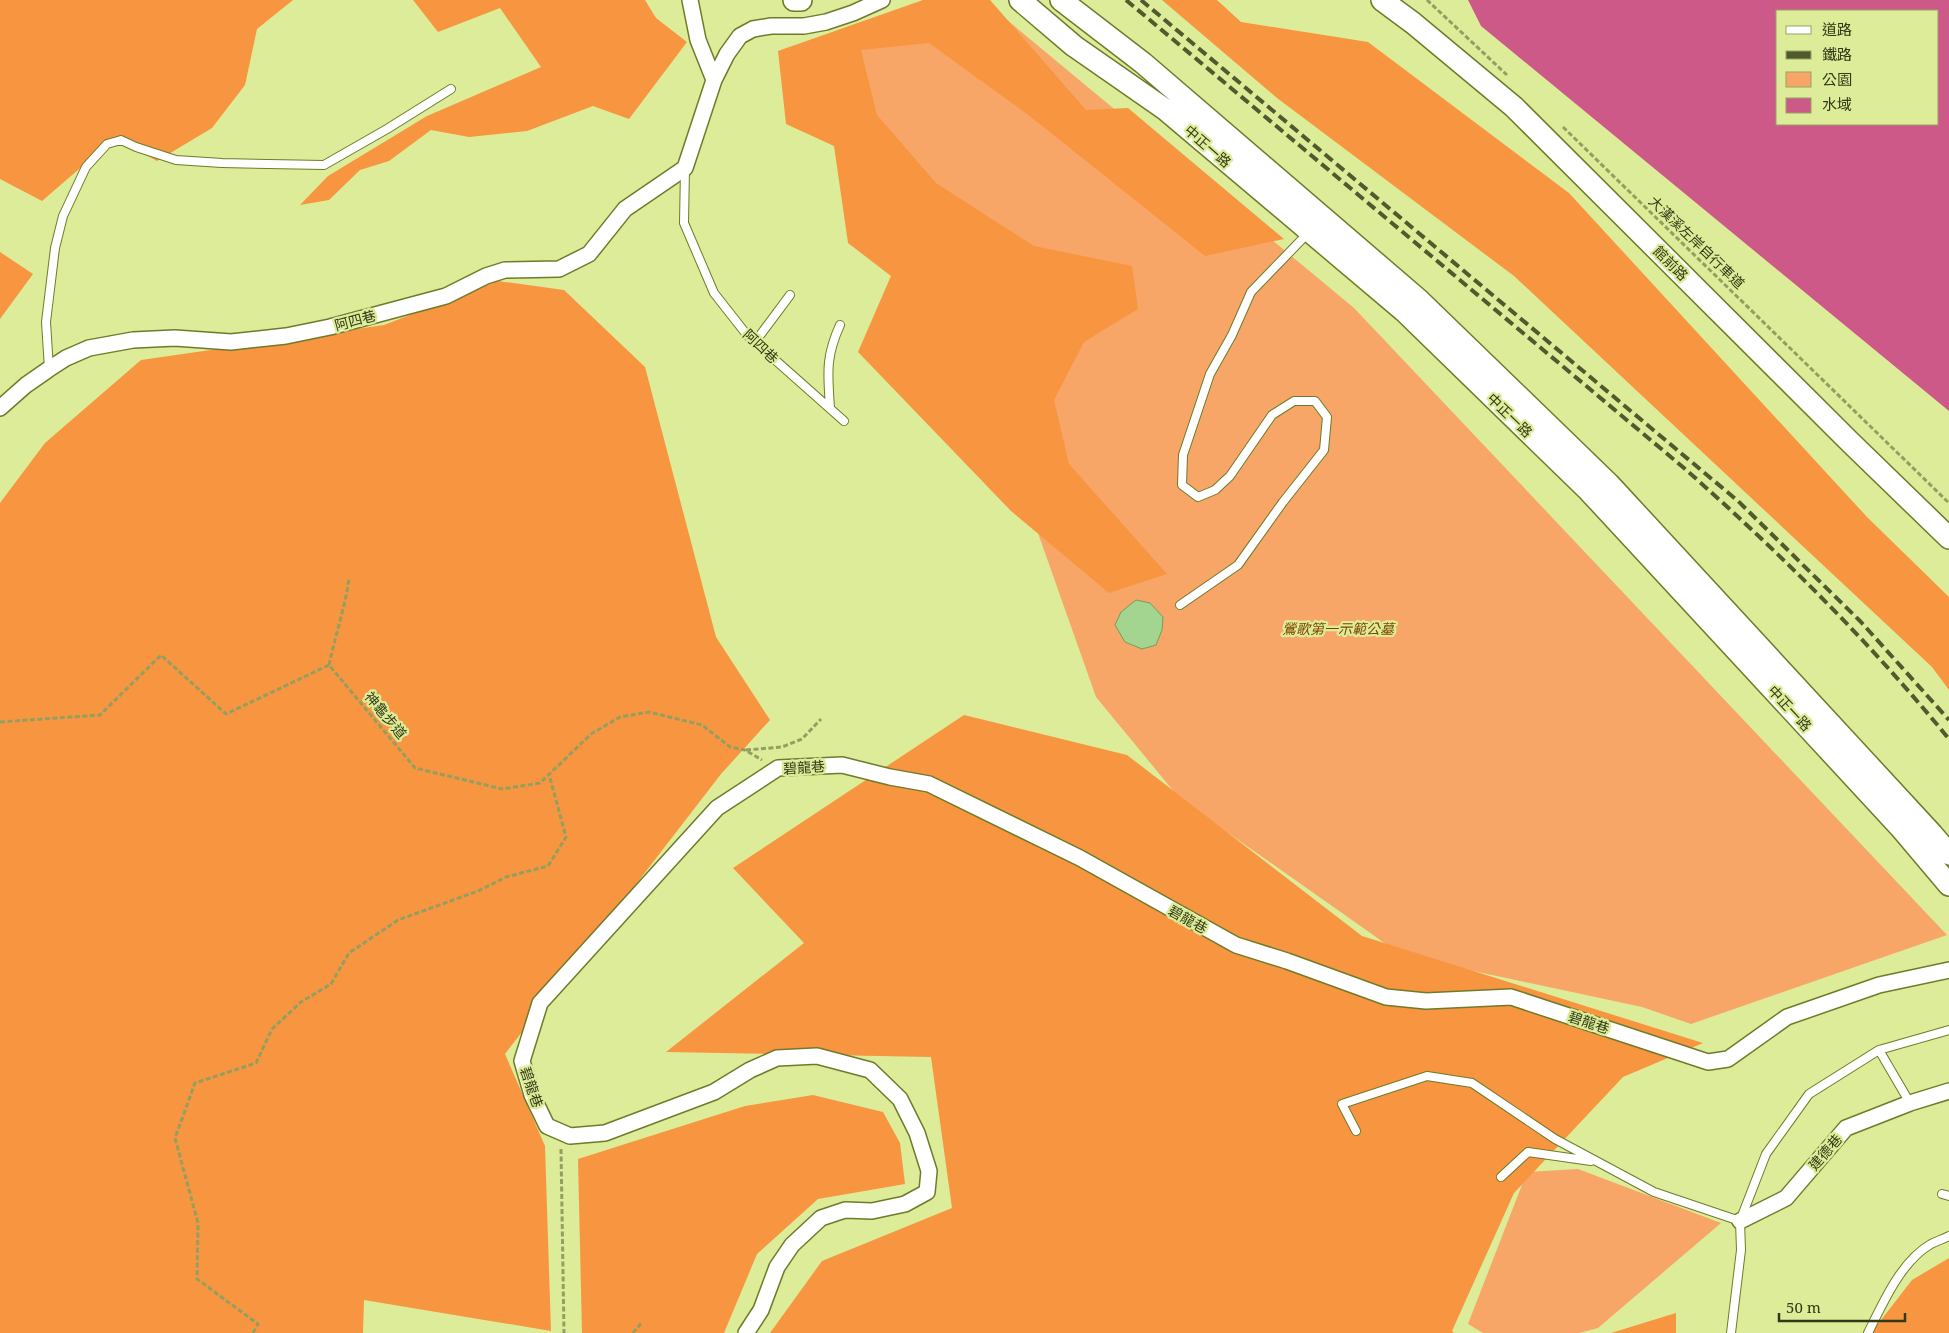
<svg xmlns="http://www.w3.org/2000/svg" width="1949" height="1333" font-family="'Noto Serif','Noto Sans TC',serif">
<rect width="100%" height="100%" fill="#dcec98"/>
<path fill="#f7a667" d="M983,0L1354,308L1947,935L1691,1024L1642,1007L1403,956L1180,799L1096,697L1004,437L828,41Z
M1578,1169L1721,1223L1598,1328L1579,1333H1483L1468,1324L1527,1172Z"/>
<path fill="#f89540" d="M0,0H293L257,29L245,85L212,128L157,161L115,138L42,201L0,179Z
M413,0H645L656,18L687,42L629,119L593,106L527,131L469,137L431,130L389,161L360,170L329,200L300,205L328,176L427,116L541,67L500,8L438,32Z
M923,0H990L1086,110L1128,108L1284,239L1205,256L1031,117L929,43L861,50L877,115L936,183L1034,246L1132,266L1138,309L1084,342L1054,400L1069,464L1167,574L1109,593L1011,511L858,352L891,276L848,243L834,146L786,124L778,51Z
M1162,0H1217L1241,22L1368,42L1569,193L1867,517L1949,597V690L1932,667L1514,276L1277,98Z
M0,252L33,274L0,319Z
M498,281L564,290L645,367L716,637L770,720L721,774L505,1054L545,1146L551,1331L364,1300L363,1333H0V503L45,443L141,360L384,325Z
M964,715L1127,755L1362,936L1703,1043L1623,1077L1514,1193L1452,1331L1454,1333H770L822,1261L952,1208L931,1057L666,1052L804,943L733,868Z
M813,1095L883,1112L900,1143L905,1184L818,1199L757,1254L724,1333H582L578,1159L745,1106Z
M1949,1258V1333H1871L1912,1280Z
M1676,1313V1333H1611Z"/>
<path fill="#cc5987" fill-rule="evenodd" d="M1468,0H1949V411L1481,26ZM1778,11H1938V124H1778Z"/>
<path fill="#a3d590" stroke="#6f9f5c" d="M1136,600L1150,603L1163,617L1162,630L1156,645L1142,649L1125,642L1115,625L1121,612Z"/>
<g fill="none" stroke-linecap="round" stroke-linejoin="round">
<defs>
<path id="lane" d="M685,168L684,223L714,293L747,335L844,421
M755,342L790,295
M49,369L46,322L55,248L63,216L86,167L107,144L121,140L136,147L176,160L222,163L324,165L387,129L451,89
M830,408C828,374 825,358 840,325
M1180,605L1238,565L1283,502L1324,450L1327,417L1315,401H1294L1272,415L1230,476L1215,490L1198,497L1182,485L1183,455L1210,374L1232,335L1251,292L1309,232
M1879,1050L1910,1103
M1356,1131L1342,1104L1427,1076L1472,1083L1555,1139L1654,1192L1740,1221
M1501,1177L1528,1152L1591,1161
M1942,1194L1949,1196
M1731,1333L1741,1250L1740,1221L1766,1154L1809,1094L1879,1050L1949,1030
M1868,1333C1883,1303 1901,1261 1931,1244C1937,1241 1943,1239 1949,1236"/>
<path id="street" d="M690,0L698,40L714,80
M0,408L26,385L49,369L66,358L89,348L133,340L175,338L231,342L286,336L330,327L446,296L486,276L505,270L559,269L589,254L625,209L685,168L714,80L727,54L740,36L753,29L771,26H804L826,22L853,13L882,0
M1740,1221L1786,1198L1846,1128L1910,1103L1949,1091
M746,1333L761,1310L777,1267L792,1245L821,1218L845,1210L872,1211L905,1204L927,1192L929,1171L917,1133L900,1099L870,1070L817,1056L777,1058L750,1070L714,1092L605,1133L570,1136L547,1126L532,1095L522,1061L540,1003L717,808L778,768L842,765L890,777L929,784L1080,858L1236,945L1287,961L1386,997L1426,1001L1511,997L1708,1062L1728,1059L1787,1017L1879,985L1949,970"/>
<path id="secondary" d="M794,0H801
M1020,0L1074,46L1166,110L1404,311L1589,491L1900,827L1949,885
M1061,0L1143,63L1419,300L1609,484L1932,834L1949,854
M1382,0L1413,23L1514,107L1851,443L1949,538"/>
</defs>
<use href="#lane" stroke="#6f7b28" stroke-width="10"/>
<use href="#street" stroke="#6f7b28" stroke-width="18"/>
<use href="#secondary" stroke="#6f7b28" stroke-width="24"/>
<path stroke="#939f60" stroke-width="3" stroke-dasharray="5 2.5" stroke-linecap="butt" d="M1427,0L1507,75
M1563,127L1949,503
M329,665C335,636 345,608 349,579
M0,722L100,715L161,655L226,714L329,665L415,768L502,789L540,783L591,734L620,717L649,712L702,725L730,747L745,750L762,760
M746,750L782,747L802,739L821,719
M561,1149L564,1333
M253,1333L258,1324L197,1279L198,1223L175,1138L195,1083L256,1063L272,1029L301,1002L331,984L349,953L398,920L478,891L506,877L548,866L566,837L549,774
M633,1333L642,1322"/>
<use href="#lane" stroke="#fff" stroke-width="8"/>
<use href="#street" stroke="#fff" stroke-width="15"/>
<use href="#secondary" stroke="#fff" stroke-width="21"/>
<path stroke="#51592e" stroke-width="4" stroke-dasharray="10 5" stroke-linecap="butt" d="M1126,0L1684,468C1779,552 1869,641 1949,739
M1141,0L1738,501L1861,622L1949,720"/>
</g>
<g text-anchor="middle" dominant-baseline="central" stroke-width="4.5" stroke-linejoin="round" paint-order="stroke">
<g font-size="14" fill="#333917" stroke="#dcec98">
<text transform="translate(1208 146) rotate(41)">中正一路</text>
<text transform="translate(1697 242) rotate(44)">大漢溪左岸自行車道</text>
<text transform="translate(1671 263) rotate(45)">館前路</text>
<text transform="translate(355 320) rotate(-15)">阿四巷</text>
<text transform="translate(761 346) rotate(43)">阿四巷</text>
<text transform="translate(1510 415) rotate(44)">中正一路</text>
<text transform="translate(1790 708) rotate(47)">中正一路</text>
<text transform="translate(386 715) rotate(50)">神龜步道</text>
<text transform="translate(804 767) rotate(-4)">碧龍巷</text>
<text transform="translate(1188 919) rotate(29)">碧龍巷</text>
<text transform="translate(1589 1022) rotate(18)">碧龍巷</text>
<text transform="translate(532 1087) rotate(71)">碧龍巷</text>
<text transform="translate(1825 1152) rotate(-49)">建德巷</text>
</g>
<g font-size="14" font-style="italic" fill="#824300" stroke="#dcec98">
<text x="1338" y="628">鶯歌第一示範公墓</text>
</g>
</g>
<rect x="1776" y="10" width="162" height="115" fill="#dcec98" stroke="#98a464"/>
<rect x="1786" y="26" width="25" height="8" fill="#ffffff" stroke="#98a464"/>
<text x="1822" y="35" font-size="15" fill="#333917">道路</text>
<rect x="1786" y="51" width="25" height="8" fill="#51592e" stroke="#98a464"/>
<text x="1822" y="60" font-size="15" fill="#333917">鐵路</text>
<rect x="1786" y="72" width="25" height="15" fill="#f7a667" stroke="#98a464"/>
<text x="1822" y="85" font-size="15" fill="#333917">公園</text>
<rect x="1786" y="98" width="25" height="15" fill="#cc5987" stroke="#98a464"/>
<text x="1822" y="110" font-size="15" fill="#333917">水域</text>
<path d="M1779 1313v8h126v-8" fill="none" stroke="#333917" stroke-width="2.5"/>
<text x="1786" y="1313" font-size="15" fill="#333917" stroke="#dcec98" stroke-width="4" paint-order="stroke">50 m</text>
</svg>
